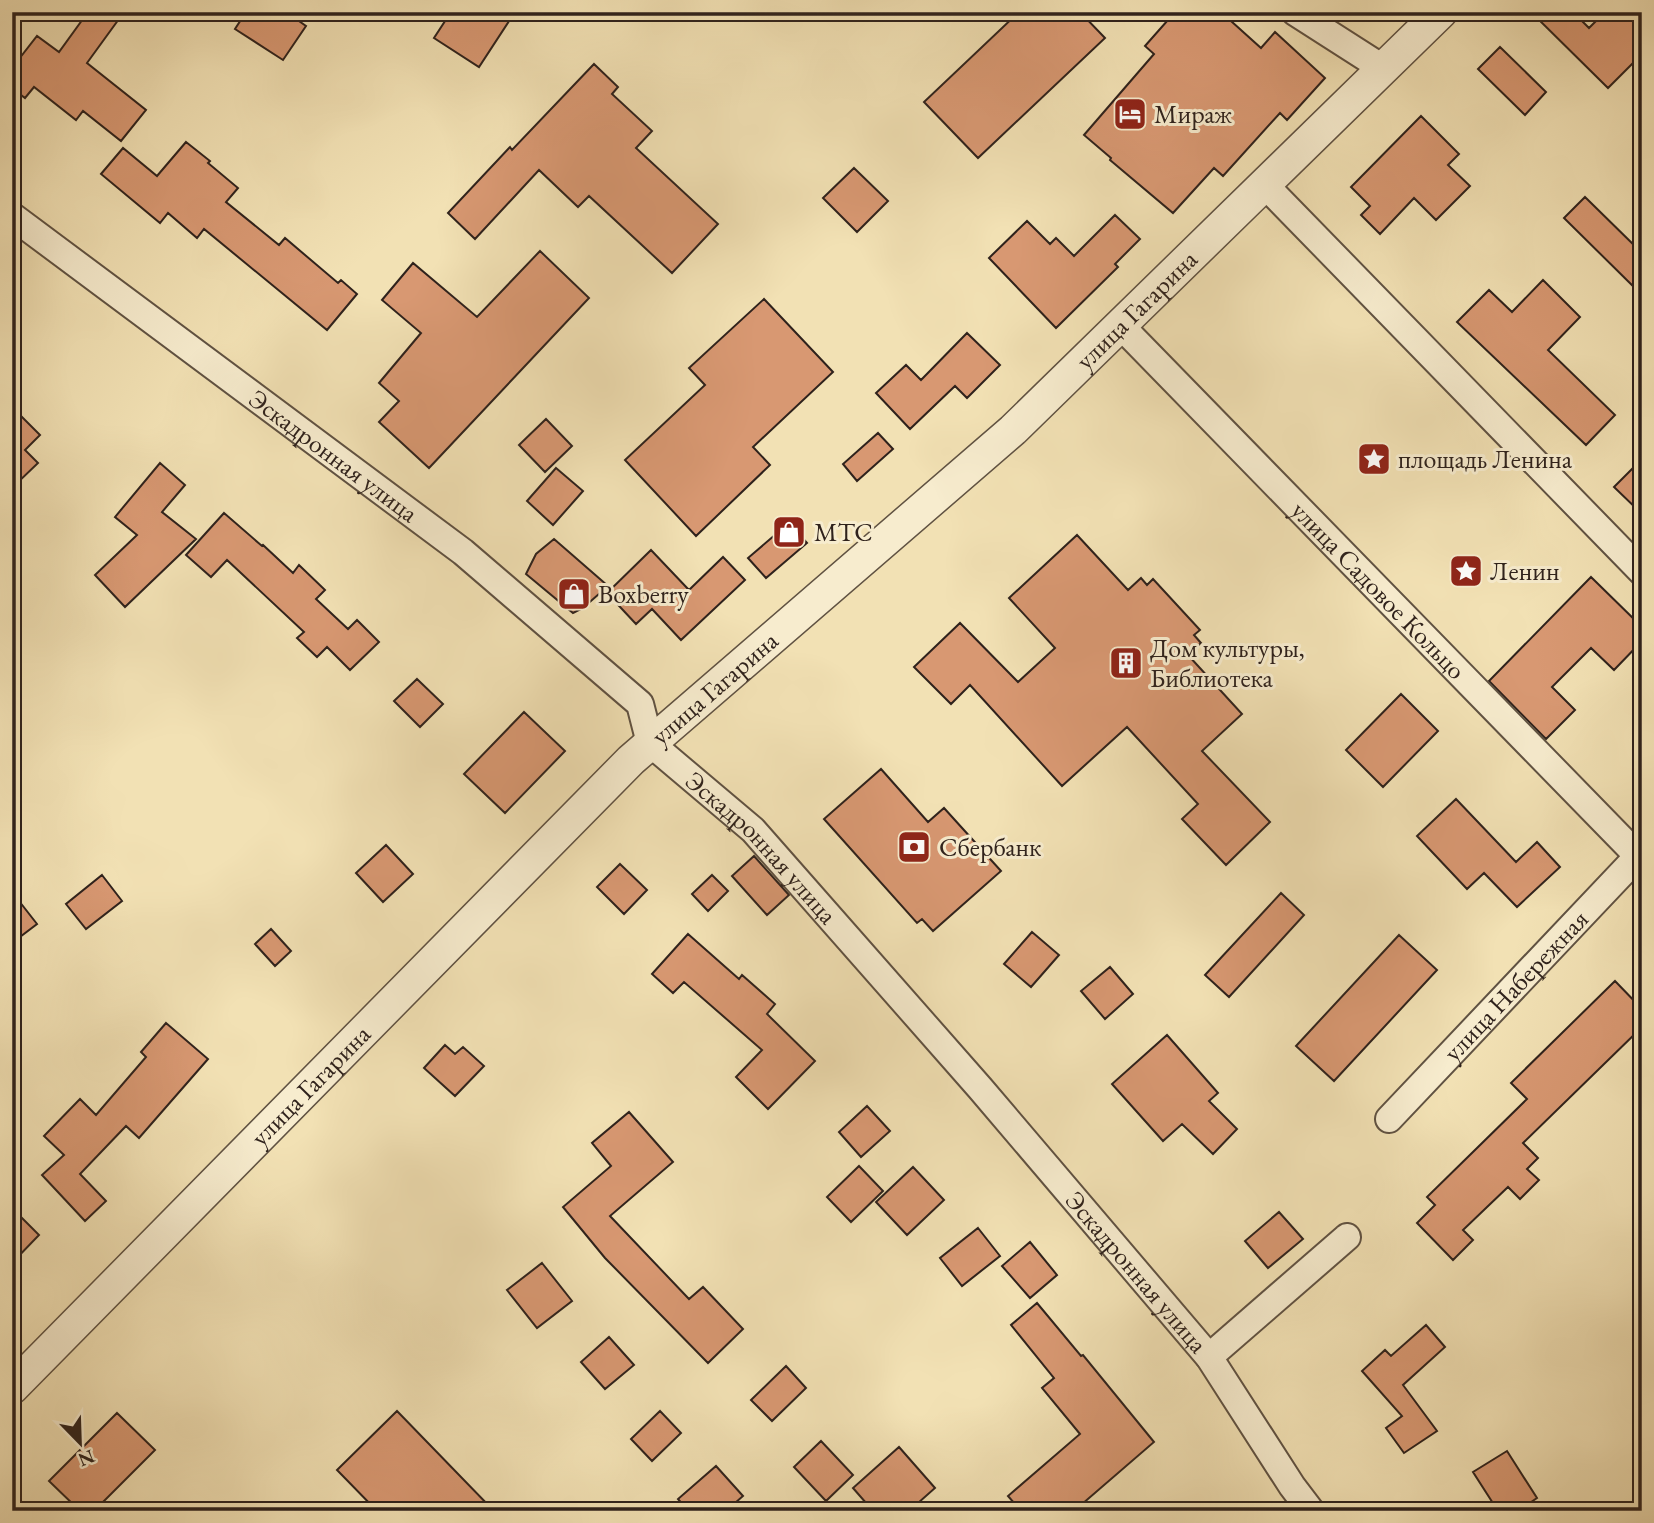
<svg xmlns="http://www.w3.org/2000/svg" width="1654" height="1523" font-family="'EB Garamond',serif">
<rect width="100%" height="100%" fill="#f2e1b4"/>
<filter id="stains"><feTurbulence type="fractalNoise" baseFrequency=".00286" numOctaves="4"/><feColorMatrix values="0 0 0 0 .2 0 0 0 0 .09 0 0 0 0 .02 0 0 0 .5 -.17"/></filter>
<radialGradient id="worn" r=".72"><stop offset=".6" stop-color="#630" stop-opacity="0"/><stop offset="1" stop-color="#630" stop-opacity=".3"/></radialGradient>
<path fill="#d89872" stroke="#2f221c" stroke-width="2" d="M88,12H124L87,63L146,110L121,141L83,111L76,120L34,87L25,98L12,88V68L37,36L59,52Z
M246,12H286L306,26L283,60L235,29Z
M451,12H515L479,67L434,38Z
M1019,12H1080L1105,38L978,158L924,102Z
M1175,12H1221L1261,48L1275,32L1325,78L1287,120L1280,113L1223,176L1214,168L1173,213L1110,160L1111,158L1084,135L1154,54L1145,46Z
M1531,12H1573L1589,28L1605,12H1642V54L1608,88Z
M1500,47L1546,92L1525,115L1478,69Z
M594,64L618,87L612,94L652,131L636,148L718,224L672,273L589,196L578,207L539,170L475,239L448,213L510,147L512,150Z
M1421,116L1459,154L1448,165L1470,186L1436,220L1414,198L1380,234L1361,215L1370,206L1351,187Z
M186,142L210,161L208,163L238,188L226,202L279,245L285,238L338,283L341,280L357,294L327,330L204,229L197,238L168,213L160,223L101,174L123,148L157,176Z
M854,168L888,201L857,232L823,198Z
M1585,197L1642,253V295L1564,218Z
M1115,215L1140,239L1115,264L1118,267L1056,328L989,258L1027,221L1050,244L1056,238L1074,256Z
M540,251L589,298L429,468L379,422L399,401L379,383L421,333L382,300L413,263L477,317Z
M1543,280L1580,317L1548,350L1615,415L1586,445L1457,322L1489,290L1512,312Z
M764,299L833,372L753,447L770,465L696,536L625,460L705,385L689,368Z
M967,333L1000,365L967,398L955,386L910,429L876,393L906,365L921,380Z
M12,407L40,435L25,450L38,463L12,488Z
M546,419L572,446L545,472L519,445Z
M878,433L893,449L857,481L843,464Z
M1642,459V514L1614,487Z
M160,463L185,485L162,512L196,539L125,607L95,575L137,535L115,517Z
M556,468L583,491L553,525L527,501Z
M224,513L262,546L263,545L293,573L299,565L325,590L316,599L348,629L357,620L379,642L350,670L327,647L317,657L297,638L304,632L227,560L211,577L186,555Z
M789,523L807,543L766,578L748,558Z
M1077,535L1128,590L1141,578L1147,585L1153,579L1200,630L1194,635L1201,643L1188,655L1242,714L1202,751L1270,822L1226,865L1182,819L1198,804L1127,727L1062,786L970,685L951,704L914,667L960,623L1018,682L1055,648L1009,598Z
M554,539L608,586L583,608L573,613L526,574L536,554Z
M651,550L689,590L723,557L745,580L681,640L652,609L636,624L607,593Z
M1591,577L1642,627V641L1614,670L1591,648L1552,687L1575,710L1546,739L1489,681Z
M417,679L443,704L420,727L394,701Z
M1401,694L1438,731L1383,787L1346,750Z
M524,712L565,751L505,813L464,774Z
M881,769L928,822L944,808L1001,871L933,931L922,919L917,923L824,819Z
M1456,799L1516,862L1537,842L1560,867L1517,907L1484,873L1467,889L1417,836Z
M386,845L413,874L383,902L356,873Z
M754,856L789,895L767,915L732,876Z
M620,864L647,890L624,914L597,887Z
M102,875L122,901L86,929L66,904Z
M712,875L728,891L708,911L692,894Z
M12,892L37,924L12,943Z
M1281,893L1304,915L1229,997L1205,975Z
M271,929L291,951L275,966L255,944Z
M1032,932L1059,955L1031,987L1004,964Z
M688,934L739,979L742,975L775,1004L767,1014L815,1061L768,1109L736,1077L762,1050L684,982L673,993L652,974Z
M1399,935L1437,970L1334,1081L1296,1046Z
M1110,967L1133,994L1105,1019L1081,991Z
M1615,981L1642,1009V1027L1523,1143L1538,1158L1527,1169L1539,1180L1520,1199L1508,1187L1463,1230L1473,1240L1453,1260L1417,1223L1435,1205L1427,1197L1527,1099L1511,1083Z
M166,1023L208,1059L139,1138L126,1126L80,1174L106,1201L85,1221L42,1175L64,1155L44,1136L80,1099L96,1115L146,1057L141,1052Z
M1167,1035L1218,1093L1209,1101L1237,1129L1213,1154L1182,1124L1163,1141L1112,1084Z
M445,1045L455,1054L463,1047L484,1066L455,1096L424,1068Z
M867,1106L890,1131L861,1157L839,1132Z
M629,1112L673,1162L610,1216L689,1299L703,1287L743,1329L708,1363L605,1258L563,1207L611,1166L592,1143Z
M859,1166L883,1191L851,1222L827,1197Z
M913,1167L944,1200L907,1235L876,1202Z
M12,1208L39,1235L12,1263Z
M1279,1212L1303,1239L1268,1268L1245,1241Z
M978,1228L1000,1256L962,1286L940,1258Z
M1030,1242L1057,1275L1030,1298L1002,1266Z
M542,1263L572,1301L537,1328L507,1290Z
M1037,1303L1081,1356L1083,1355L1154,1442L1074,1511H1021L1008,1496L1080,1434L1042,1388L1054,1378L1011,1325Z
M1426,1325L1445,1347L1403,1385L1437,1431L1404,1453L1386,1428L1402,1416L1362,1371L1385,1350L1391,1356Z
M609,1337L634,1365L605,1389L581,1362Z
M786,1366L806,1388L772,1421L751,1400Z
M397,1411L494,1511H377L337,1470Z
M660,1411L681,1433L652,1461L631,1439Z
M117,1413L155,1450L94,1511H80L49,1481Z
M821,1441L853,1475L826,1501L794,1467Z
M899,1447L935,1488L909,1511H873L853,1488Z
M1507,1451L1537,1498L1518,1511H1498L1473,1472Z
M716,1466L743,1496L726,1511H688L678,1499Z"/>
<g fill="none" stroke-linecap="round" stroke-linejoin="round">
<defs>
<g id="minor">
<path d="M1295,12L1384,69"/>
<path d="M1265,185L1642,572"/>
<path id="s1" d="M12,216L463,552L640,704L650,743L753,830L980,1088L1209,1357L1292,1486L1311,1511"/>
<path id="s2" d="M1121,326L1638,856"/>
<path id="s3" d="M1389,1119L1642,852"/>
<path d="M1209,1357L1347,1237"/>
</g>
<g id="tertiary">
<path id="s4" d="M12,1388L631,760L1013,430L1441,12"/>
</g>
</defs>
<use href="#minor" stroke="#605242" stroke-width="30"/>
<use href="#tertiary" stroke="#605242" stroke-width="35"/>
<use href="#minor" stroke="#f7ecce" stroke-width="26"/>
<use href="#tertiary" stroke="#f7ecce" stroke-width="32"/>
</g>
<defs>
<symbol id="hotel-square" viewBox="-11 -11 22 22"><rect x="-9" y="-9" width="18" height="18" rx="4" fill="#8f2418" stroke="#f7ecce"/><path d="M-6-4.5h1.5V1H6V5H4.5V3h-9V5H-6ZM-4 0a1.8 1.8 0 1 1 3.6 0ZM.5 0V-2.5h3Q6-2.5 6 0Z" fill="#fff"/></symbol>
<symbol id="sight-square" viewBox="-11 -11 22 22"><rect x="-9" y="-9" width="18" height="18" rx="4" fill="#8f2418" stroke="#f7ecce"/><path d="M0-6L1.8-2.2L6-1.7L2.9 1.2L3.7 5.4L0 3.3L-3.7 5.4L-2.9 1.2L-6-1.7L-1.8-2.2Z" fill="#fff"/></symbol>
<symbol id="shop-square" viewBox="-11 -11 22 22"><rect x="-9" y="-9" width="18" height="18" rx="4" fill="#8f2418" stroke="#f7ecce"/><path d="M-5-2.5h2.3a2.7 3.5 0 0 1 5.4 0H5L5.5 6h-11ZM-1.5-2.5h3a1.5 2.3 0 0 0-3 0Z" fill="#fff"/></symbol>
<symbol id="building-square" viewBox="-11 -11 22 22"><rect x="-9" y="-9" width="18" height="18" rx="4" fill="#8f2418" stroke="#f7ecce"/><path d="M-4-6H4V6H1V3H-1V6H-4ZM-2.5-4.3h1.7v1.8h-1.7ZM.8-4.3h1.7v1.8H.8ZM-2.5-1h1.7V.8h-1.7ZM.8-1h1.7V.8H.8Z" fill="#fff"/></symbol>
<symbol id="bank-square" viewBox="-11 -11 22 22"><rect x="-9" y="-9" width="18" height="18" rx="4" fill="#8f2418" stroke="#f7ecce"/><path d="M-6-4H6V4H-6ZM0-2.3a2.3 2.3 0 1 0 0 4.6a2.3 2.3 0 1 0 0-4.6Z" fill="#fff"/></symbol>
</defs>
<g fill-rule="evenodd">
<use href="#hotel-square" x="1111" y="95" width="38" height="38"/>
<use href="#sight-square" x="1355" y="440" width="38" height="38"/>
<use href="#shop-square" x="770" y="513" width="38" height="38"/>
<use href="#sight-square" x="1447" y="552" width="38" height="38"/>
<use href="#shop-square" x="555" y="575" width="38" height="38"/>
<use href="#building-square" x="1107" y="644" width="38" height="38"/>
<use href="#bank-square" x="895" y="828" width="38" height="38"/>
</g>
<g text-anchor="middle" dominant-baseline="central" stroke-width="6" stroke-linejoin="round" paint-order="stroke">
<g font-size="26" fill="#2f221c" stroke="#f7ecce" text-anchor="start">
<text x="1154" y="114">Мираж</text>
<text x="1398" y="459">площадь Ленина</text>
<text x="814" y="532">МТС</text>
<text x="1490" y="571">Ленин</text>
<text x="598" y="594">Boxberry</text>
<text x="1150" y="648">Дом культуры,<tspan x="1150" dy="30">Библиотека</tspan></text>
<text x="939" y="847">Сбербанк</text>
</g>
<g font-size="26" fill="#2f221c" stroke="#f7ecce">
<text stroke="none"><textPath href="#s4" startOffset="1559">улица Гагарина</textPath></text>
<text stroke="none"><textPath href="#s1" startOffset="401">Эскадронная улица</textPath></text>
<text stroke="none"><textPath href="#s2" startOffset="369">улица Садовое Кольцо</textPath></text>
<text stroke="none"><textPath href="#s4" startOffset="992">улица Гагарина</textPath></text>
<text stroke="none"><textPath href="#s1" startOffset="989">Эскадронная улица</textPath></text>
<text stroke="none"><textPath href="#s3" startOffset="184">улица Набережная</textPath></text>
<text stroke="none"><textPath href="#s4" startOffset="425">улица Гагарина</textPath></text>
<text stroke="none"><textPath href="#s1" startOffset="1556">Эскадронная улица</textPath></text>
</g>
</g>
<rect width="1654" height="1523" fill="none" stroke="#f2e1b4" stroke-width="42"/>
<rect x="14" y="14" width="1626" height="1495" fill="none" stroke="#2f221c" stroke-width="3.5"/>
<rect x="21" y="21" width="1612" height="1481" fill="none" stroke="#2f221c" stroke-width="2"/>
<g transform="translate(80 1443) rotate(157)" stroke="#f7ecce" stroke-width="5" paint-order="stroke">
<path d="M0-5L12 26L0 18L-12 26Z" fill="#2f221c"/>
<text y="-10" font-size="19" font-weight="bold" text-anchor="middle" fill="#2f221c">N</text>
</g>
<rect width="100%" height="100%" filter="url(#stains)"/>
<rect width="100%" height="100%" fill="url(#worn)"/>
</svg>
